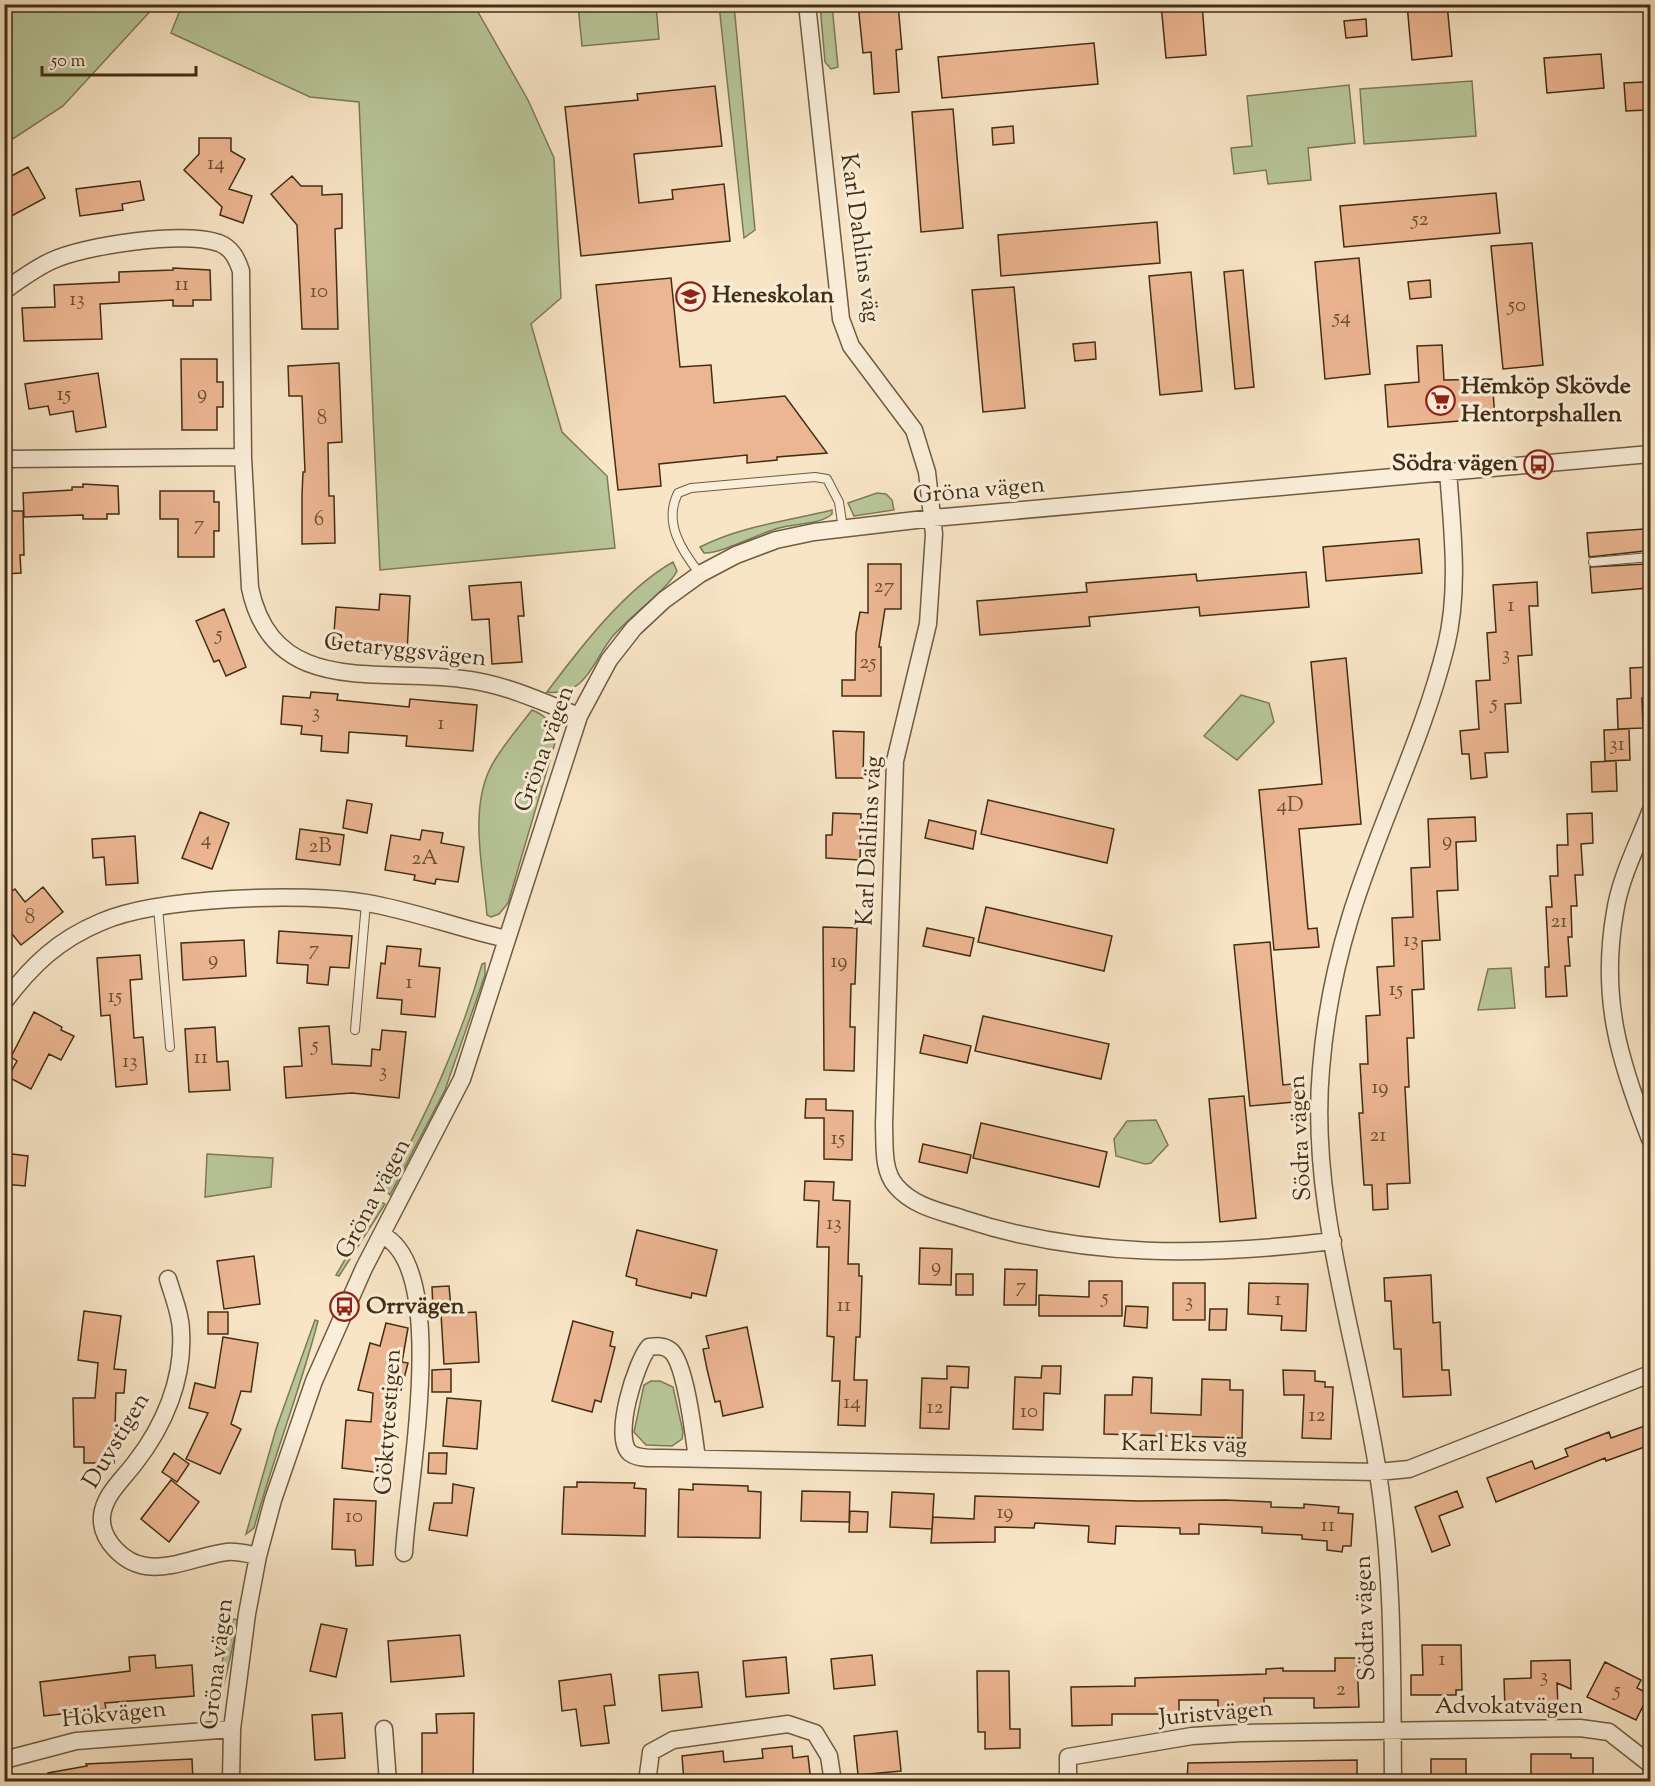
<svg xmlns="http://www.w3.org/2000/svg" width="1655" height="1786" font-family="'Sorts Mill Goudy',serif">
<rect width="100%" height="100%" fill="#f8e5c6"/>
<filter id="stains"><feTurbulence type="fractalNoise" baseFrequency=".00333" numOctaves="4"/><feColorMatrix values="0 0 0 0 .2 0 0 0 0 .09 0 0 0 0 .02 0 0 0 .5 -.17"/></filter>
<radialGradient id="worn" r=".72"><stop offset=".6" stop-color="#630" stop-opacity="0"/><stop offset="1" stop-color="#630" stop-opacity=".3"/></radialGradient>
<path fill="#b8c699" stroke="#7d7a56" stroke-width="1.5" d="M5,4H156V5L63,106L5,144Z
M182,5H474L528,100L554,158L561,298L531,324L562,432L607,476L615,548L380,570L359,102L310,97L171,33Z
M578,5H656L659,39L582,46Z
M719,5H734L755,230L744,238Z
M820,5H832L838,67L831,69L825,62Z
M1472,81L1476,136L1364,144L1360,89Z
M1349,85L1355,143L1308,148L1311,180L1268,184L1266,170L1234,174L1231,148L1252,146L1247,96Z
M877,493L886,494L892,500L894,510L854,516L848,503Z
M832,510V514C820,525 795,523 779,528C760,533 720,554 704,553L700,547C741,526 788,521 832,510Z
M673,562L677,571C669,588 628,618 613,636C601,650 594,670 581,682C573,690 558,694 547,692C580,648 625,589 673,562Z
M1241,695L1269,703L1274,722L1237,760L1204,736Z
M532,710C548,716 554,726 555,743L508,903L499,914L491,917L487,915C483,868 468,806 493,763C504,744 519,727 532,710Z
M485,963V975L445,1090L390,1195L385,1190C427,1114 458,1047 482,964Z
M1511,968L1515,1008L1478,1010L1488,969Z
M1156,1120L1168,1145L1151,1163L1145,1164L1116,1156L1114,1139L1127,1121Z
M207,1154L273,1158L271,1187L205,1197Z
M379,1201L385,1204L339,1276L336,1275Z
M315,1320L318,1321C300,1391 273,1458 254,1528L246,1534L276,1429Z
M651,1381H660L673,1387L683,1432L682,1439L672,1446L646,1445L634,1432L644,1385Z
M234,1619L239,1620C234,1635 223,1699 217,1704L227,1626Z"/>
<path fill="#ecb692" stroke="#422e14" stroke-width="1.5" d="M858,4H898L902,49L896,50L899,92L874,94L871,52L863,53Z
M1161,4H1202L1206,55L1166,58Z
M1407,4H1447L1452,56L1412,60Z
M1366,19L1367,36L1346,38L1344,21Z
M1094,43L1098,84L942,98L938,57Z
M1601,54L1604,88L1547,93L1544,58Z
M1644,82L1646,110L1626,111L1624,83Z
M715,86L722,146L634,154L639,203L673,199L672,190L724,184L730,241L581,256L565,107L638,100L637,94Z
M953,109L963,228L921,232L912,112Z
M1013,126L1014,143L993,145L992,128Z
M199,138H231V151L245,159L229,189L252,196L243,223L220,215L222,207L184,170L199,154Z
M28,167L45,198L4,220V180Z
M292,176L301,186H322V195L342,194V228L335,229L338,329H302L297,225L271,194Z
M140,181L144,200L122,204L123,210L80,216L76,189Z
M1496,193L1500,233L1344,247L1340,206Z
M1157,222L1160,263L1001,276L998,235Z
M1532,243L1543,365L1503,369L1491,246Z
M1359,258L1370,374L1325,379L1315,262Z
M173,268L210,270L211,300H193V306H173V300L100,304L102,339L24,341L22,308L55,307L54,285L119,282V272L173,270Z
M1243,270L1254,387L1235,389L1224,272Z
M1191,272L1202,391L1160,395L1149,276Z
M671,278L680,367L711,365L714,403L785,396L827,453L777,457V460L747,463V455L659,464L661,486L618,490L596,285Z
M1430,280L1431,297L1410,299L1408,282Z
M1014,287L1025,408L983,412L972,290Z
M1095,342L1096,359L1075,361L1073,344Z
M1442,345L1444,380L1492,379L1495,418L1388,427L1385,385L1419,382L1417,346Z
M181,359H217V382H223V407H217V430H182Z
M339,363L342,442L328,443L329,496H334L335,543L302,544V495L303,472H305L302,396H289L288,366Z
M98,373L106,427L76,432L73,411L50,415L48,406L29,409L25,384Z
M83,484L118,486L119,514H107V519H83V515L24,517L23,493L72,490V487H83Z
M160,491H214V502H219V531H214V557H178V519H160Z
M4,511H23L24,555H20L21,573L4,574Z
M1644,529L1645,551L1589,557L1587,533Z
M1419,539L1422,573L1326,581L1323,547Z
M868,564H901V609H885L879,647H881V696H842V680H855L856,633L860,612L868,613Z
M1646,564L1648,588L1592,593L1590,567Z
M1306,572L1309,607L1200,616L1199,607L1089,617L1090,626L980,635L977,601L1087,592L1086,583L1196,574L1197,581Z
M521,582L524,616H518L522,662L492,664L489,619L472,620L469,586Z
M1537,582L1538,606H1529L1532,655L1518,656L1521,703L1505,704L1508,752L1485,753L1487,777L1471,779L1469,754H1462L1460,731L1479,729L1476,681L1490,680L1487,633L1496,632L1493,585Z
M380,594L410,596L407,652L333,645L336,607L379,610Z
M224,609L246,667L226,676L219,660L214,662L196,621Z
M1346,658L1361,824L1299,829L1308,929L1317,928L1319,947L1274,950L1259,790L1322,784L1311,662Z
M1650,667V697L1642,698L1643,728L1618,729L1617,699L1631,698L1630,668Z
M311,692L338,694L337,700L409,707L410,699L477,705L473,751L406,746L407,736L349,732L348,753L321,751L322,736L301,734L302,726L281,724L283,696L310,698Z
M1629,729L1630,760L1605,761L1604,730Z
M833,731L864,732L863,778H836Z
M1616,761L1617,791L1592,792L1591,762Z
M347,800L372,804L367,833L343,828Z
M988,800L1114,829L1107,863L981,834Z
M200,812L229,823L212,869L182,858Z
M833,813L861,814L860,860L826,858V835H832Z
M1592,813L1593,843L1581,844L1583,875H1575L1577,906H1571L1572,937H1568L1570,966H1565L1567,996L1546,997L1545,967H1549L1546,907H1552L1550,876H1558L1557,845H1568L1567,814Z
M1475,817L1476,841L1456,842L1458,890L1437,891L1440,940L1422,941L1424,989L1412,990L1414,1038H1407L1409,1087H1405L1410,1183L1387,1184L1388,1209L1373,1210L1372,1185H1364L1359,1113H1363L1360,1064H1368L1366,1016L1380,1015L1377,967L1394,966L1392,918L1413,917L1411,868L1430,867L1428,819Z
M929,820L976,831L973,849L925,838Z
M300,829L344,835L340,865L296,859Z
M422,830L443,833L441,843L464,847L458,882L436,879L435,884L414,880L415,875L385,870L391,835L420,840Z
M135,836L138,883L106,885L104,857L93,858L92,839Z
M43,887L63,912L21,945L4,924V897L15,889L25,902Z
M986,907L1112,936L1104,971L978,942Z
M823,927L857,928L855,984H851L850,1027H855L854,1071L824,1070Z
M927,928L974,938L970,956L923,946Z
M279,931L352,936L349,968L330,967L328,985L307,983L308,965L277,963Z
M244,940L246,976L183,980L181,943Z
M1270,942L1283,1085L1292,1084L1294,1102L1250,1106L1234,945Z
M387,946L421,949L419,966L440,968L435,1017L401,1014L402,1000L377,998L381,963L385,964Z
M140,955L142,979L130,980L134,1038L143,1037L147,1084L116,1087L110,1015L101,1016L97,958Z
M34,1012L62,1027L61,1030L74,1036L61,1060L49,1054L31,1089L8,1077L17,1061L11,1057Z
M983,1016L1109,1044L1101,1079L975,1051Z
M329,1026L332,1064L371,1066L372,1049L380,1050L382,1030L406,1032L399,1098L352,1093L286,1098L284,1067L302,1066L299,1028Z
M215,1027L217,1062L228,1061L230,1090L189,1092L185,1029Z
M924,1035L971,1046L967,1063L920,1053Z
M1244,1096L1256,1218L1220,1222L1209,1099Z
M806,1099H826V1110L853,1111L852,1160L824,1159V1118H805Z
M981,1123L1107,1152L1099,1187L973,1158Z
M923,1144L971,1155L967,1173L919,1162Z
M4,1153L28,1156L25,1186L4,1184Z
M805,1181L834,1182L833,1200L850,1201L848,1264H859V1276H862L860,1337H856L854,1380H867L865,1426L838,1425L840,1381H832L834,1337L827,1336L829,1247H817L819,1201L804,1200Z
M637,1230L717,1250L706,1296L692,1293L691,1298L656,1290L636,1285L637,1279L626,1276Z
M920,1248L952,1249L951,1285L919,1284Z
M254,1256L260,1304L224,1309L217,1261Z
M1005,1269L1037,1270L1036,1305H1004Z
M956,1274H973V1295H956Z
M1431,1275L1433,1323L1440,1322L1442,1370H1449L1451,1395L1403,1397L1401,1349H1394L1391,1301H1385L1384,1278Z
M1089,1281H1122V1316H1039V1295L1089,1297Z
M1173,1283H1205V1320H1173Z
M1249,1283L1308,1284L1306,1331L1281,1330L1282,1316L1248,1314Z
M449,1286L451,1308L433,1309L432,1287Z
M1126,1306L1148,1307L1147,1328L1124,1326Z
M1210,1309H1227L1226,1330H1209Z
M84,1311L121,1316L114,1369L126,1370L124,1393H116L114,1463H84V1447H74L73,1398H95L98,1363L78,1360Z
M208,1312H228V1334H208Z
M476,1312L479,1362L444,1364L441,1314Z
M573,1321L613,1332L610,1346L615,1347L606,1382L601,1402L595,1400L592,1412L552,1401Z
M386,1323L408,1328L402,1362L408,1363L401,1390L393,1388L382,1473L342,1468L346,1420L371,1422L373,1393L358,1390L370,1343L380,1346Z
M747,1327L763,1407L723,1416L720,1401L715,1402L707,1369L703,1349L709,1348L706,1336Z
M223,1337L258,1343L251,1392L241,1391L231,1424L241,1429L220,1474L186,1459L208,1413L189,1408L195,1383L215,1388Z
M947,1366L969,1367L968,1388L951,1387L949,1429L920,1428L922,1378L947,1379Z
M1042,1366H1061L1060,1394L1044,1393L1043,1430L1013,1429L1015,1377L1041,1378Z
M451,1369V1392H432V1370Z
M1283,1370L1315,1371V1381L1325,1382V1387H1333L1331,1439L1302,1438L1304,1395H1284Z
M1133,1377L1152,1378L1151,1413L1201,1415L1202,1379L1230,1380V1390H1243L1242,1438L1104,1434L1105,1395H1132Z
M447,1398L481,1401L477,1449L443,1446Z
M1650,1424V1445L1606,1461L1605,1458L1496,1502L1487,1478L1532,1461L1535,1469L1568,1456L1565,1449L1609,1432L1611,1438Z
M174,1453L189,1464L177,1482L162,1472Z
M429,1453H447L446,1474L428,1473Z
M171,1480L199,1502L169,1542L141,1519Z
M577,1482L635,1483L634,1488L646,1489L645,1536L562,1534L564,1487H577Z
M453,1484L474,1488L467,1536L429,1530L434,1503H452Z
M693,1484L748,1486V1491L761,1492L760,1538L678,1537L679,1489L693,1490Z
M802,1491L850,1492L849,1522L801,1521Z
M1457,1491L1463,1507L1439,1516L1450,1545L1432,1552L1415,1507Z
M892,1492L934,1494L932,1529L890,1527Z
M975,1496L1139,1501L1225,1500L1271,1502V1507L1304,1508V1504L1339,1507L1338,1513L1353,1514L1351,1546H1343L1342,1552L1327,1550V1541L1302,1539V1535L1262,1533V1527L1199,1524V1534H1180V1528L1116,1526L1115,1544L1088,1542L1089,1526L1035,1523L1034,1528L995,1527V1542L931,1543L933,1517L974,1519Z
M334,1499L376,1501L373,1565L356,1566L355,1550L332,1549Z
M850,1511L868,1512L867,1532H849Z
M321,1624L347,1629L336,1677L310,1671Z
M460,1635L464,1676L391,1682L388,1641Z
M1422,1645H1461L1462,1690H1456V1695H1411V1675H1423Z
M155,1655L156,1668L192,1665L194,1696L105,1703L106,1709L44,1716L40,1682L130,1671L129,1657Z
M872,1655L875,1685L834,1689L831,1659Z
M786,1657L789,1693L746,1697L743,1661Z
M1335,1658H1357L1359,1707L1314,1708V1698H1264V1710L1218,1711V1700H1179V1714H1112V1725L1072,1726L1071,1687L1135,1686V1678L1266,1674V1669L1283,1668V1671H1335Z
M1570,1660L1571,1689L1557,1683L1558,1708L1505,1709L1504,1679L1531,1678V1661Z
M1605,1662L1641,1680L1637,1688L1649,1694L1636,1720L1587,1697Z
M977,1671H1009L1010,1729H1020V1748L985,1749V1732H978Z
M698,1672L702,1707L662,1711L659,1675Z
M611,1674L615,1705L604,1706L609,1743L581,1746L576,1709L562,1711L559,1681Z
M342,1713L345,1758L315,1760L312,1715Z
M474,1713L473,1778H422V1733H437L436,1714Z
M897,1731L901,1771L858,1775L854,1736Z
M792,1746L793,1758L808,1756L811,1782H748V1778L684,1782L682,1756L723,1751L724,1762L763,1758L762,1749Z
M1531,1754H1571V1758H1593V1782H1531Z
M192,1759L193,1782H48V1773L87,1766L86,1764Z
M1431,1759H1466V1782H1431Z
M1357,1760V1782H1187L1188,1763Z"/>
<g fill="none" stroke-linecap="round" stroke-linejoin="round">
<defs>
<path id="lane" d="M1593,562L1650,557
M700,574C682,551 663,523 678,493L691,488L815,477L827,479L839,502L843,529
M158,907L170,1047
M355,1030L366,903"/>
<path id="street" d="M807,4L841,319L851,346L914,430L927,472L934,534L928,624L895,761L884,1125C885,1145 882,1170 896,1186C913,1206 939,1211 964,1219C1085,1259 1208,1256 1333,1241
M4,291C19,280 34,269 51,261C85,245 183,231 219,243C232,248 237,259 241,271L243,457L250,588C273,697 377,668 462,679C506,684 539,701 579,716
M4,459L243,457
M1650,812C1638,844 1620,878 1615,912C1600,998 1619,1060 1650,1139
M4,1002C32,965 58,940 101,922C158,897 305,892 367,903C414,911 460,929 507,939
M382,1235C451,1268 407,1487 404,1553
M168,1279C173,1296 181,1315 181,1332C184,1379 164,1426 135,1463C123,1479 104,1495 102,1516C100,1540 124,1563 146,1566C172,1570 201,1555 227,1552C237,1551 248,1554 258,1556
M697,1459C694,1437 686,1365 671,1351C664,1345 656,1346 649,1347C636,1362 612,1437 630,1453C638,1459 652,1458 662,1458L1378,1472L1409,1469L1650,1374
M384,1729L388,1782
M4,1760L76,1741L232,1729
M231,1782L232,1729L247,1614L258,1556L273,1500L314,1381L364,1268L462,1079L579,716L609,660L634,628L664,600L700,574L736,555L776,540L814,532L933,518L1650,454
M647,1782L651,1752L673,1740L788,1724L815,1733L829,1756L833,1782
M1068,1782V1757L1192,1736L1241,1733L1580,1728L1609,1732L1650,1764
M1393,1782C1392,1678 1394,1576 1378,1473C1358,1340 1309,1205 1321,1069C1325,1018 1335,967 1350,918C1378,826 1423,739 1446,646C1460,590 1452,527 1448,471"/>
</defs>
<use href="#lane" stroke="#705c40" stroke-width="10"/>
<use href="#street" stroke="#705c40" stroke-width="19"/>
<use href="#lane" stroke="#faeeda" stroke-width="8"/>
<use href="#street" stroke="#faeeda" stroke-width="16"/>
</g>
<defs>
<symbol id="school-ring" viewBox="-11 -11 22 22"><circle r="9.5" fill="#faeeda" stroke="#8f2418" stroke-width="1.5"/><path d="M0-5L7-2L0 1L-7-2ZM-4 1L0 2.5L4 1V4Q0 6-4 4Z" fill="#8f2418"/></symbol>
<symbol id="supermarket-ring" viewBox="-11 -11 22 22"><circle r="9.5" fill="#faeeda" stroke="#8f2418" stroke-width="1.5"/><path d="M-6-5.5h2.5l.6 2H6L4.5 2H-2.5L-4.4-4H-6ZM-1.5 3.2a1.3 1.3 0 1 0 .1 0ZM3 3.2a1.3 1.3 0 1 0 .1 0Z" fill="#8f2418"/></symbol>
<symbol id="bus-ring" viewBox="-11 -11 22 22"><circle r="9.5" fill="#faeeda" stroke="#8f2418" stroke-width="1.5"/><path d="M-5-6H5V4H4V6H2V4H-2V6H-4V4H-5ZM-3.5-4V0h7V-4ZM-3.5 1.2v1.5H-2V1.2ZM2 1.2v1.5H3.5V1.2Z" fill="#8f2418"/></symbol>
</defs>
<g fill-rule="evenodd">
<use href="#school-ring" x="674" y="280" width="33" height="33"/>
<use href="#supermarket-ring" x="1424" y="384" width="33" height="33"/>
<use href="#bus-ring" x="1522" y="448" width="33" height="33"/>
<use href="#bus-ring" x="328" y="1290" width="33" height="33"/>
</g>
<g text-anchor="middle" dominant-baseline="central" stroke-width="6" stroke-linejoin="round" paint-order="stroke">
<g font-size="21" fill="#6c5034">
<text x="216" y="164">14</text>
<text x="1420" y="220">52</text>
<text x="182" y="285">11</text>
<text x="319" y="292">10</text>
<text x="77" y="300">13</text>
<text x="1517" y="306">50</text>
<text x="1342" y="318">54</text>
<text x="202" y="394">9</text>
<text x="64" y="395">15</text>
<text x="322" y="419">8</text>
<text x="319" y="520">6</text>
<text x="199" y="525">7</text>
<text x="884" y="587">27</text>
<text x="1511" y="606">1</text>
<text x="219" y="635">5</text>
<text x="1506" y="655">3</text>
<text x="868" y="663">25</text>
<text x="1494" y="704">5</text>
<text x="316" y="713">3</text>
<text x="441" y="724">1</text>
<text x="1617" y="745">31</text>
<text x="1290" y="806">4D</text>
<text x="206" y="840">4</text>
<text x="1447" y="841">9</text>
<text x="320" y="847">2B</text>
<text x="425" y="859">2A</text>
<text x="30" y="918">8</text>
<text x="1559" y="922">21</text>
<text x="1411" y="941">13</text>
<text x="314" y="950">7</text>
<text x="213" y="960">9</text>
<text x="839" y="962">19</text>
<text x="409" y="983">1</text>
<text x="1396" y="990">15</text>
<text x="115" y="997">15</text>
<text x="315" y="1046">5</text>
<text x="201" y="1058">11</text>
<text x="130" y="1062">13</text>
<text x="383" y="1072">3</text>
<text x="1380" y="1088">19</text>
<text x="1378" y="1136">21</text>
<text x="838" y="1139">15</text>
<text x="834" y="1224">13</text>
<text x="936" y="1267">9</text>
<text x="1021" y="1287">7</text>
<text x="1105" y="1298">5</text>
<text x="1278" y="1300">1</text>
<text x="1189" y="1302">3</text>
<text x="844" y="1306">11</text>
<text x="852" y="1403">14</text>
<text x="935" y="1408">12</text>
<text x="1029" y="1412">10</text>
<text x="1317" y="1416">12</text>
<text x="1005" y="1513">19</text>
<text x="354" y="1517">10</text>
<text x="1328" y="1526">11</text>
<text x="1442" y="1660">1</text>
<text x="1544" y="1677">3</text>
<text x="1341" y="1690">2</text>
<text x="1617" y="1691">5</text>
</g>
<g font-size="24" fill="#422e14" stroke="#faeeda">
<text transform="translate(859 238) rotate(82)">Karl Dahlins väg</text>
<text transform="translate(979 491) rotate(-5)">Gröna vägen</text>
<text transform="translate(405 651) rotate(6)">Getaryggsvägen</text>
<text transform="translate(545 749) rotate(-70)">Gröna vägen</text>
<text transform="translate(870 841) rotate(-87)">Karl Dahlins väg</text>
<text transform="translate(1301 1138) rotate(-93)">Södra vägen</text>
<text transform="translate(374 1199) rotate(-62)">Gröna vägen</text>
<text transform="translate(389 1422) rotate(-86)">Göktytestigen</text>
<text transform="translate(117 1441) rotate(-59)">Duvstigen</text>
<text transform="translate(1184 1445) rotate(1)">Karl Eks väg</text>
<text transform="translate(1366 1618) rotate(-92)">Södra vägen</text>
<text transform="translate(218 1664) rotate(-83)">Gröna vägen</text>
<text x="1509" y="1707">Advokatvägen</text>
<text transform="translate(1216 1714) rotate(-5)">Juristvägen</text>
<text transform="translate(114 1715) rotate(-6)">Hökvägen</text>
</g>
<g font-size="24" font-weight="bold" fill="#422e14" stroke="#faeeda" text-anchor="start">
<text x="712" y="296">Heneskolan</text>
<text x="1461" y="387">Hemköp Skövde<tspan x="1461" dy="28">Hentorpshallen</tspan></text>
<text x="1518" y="464" text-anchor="end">Södra vägen</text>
<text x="366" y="1307">Orrvägen</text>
</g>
</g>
<rect width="1655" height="1786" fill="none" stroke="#f8e5c6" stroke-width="24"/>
<rect x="6" y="6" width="1643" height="1774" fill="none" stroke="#422e14" stroke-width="3"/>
<rect x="12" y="12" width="1631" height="1762" fill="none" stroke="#422e14" stroke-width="1.5"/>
<path d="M42 66v9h154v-9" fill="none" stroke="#422e14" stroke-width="3"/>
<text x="51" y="66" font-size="18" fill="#422e14" stroke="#faeeda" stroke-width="4.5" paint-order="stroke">50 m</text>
<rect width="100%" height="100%" filter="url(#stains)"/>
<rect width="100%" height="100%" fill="url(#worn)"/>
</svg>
